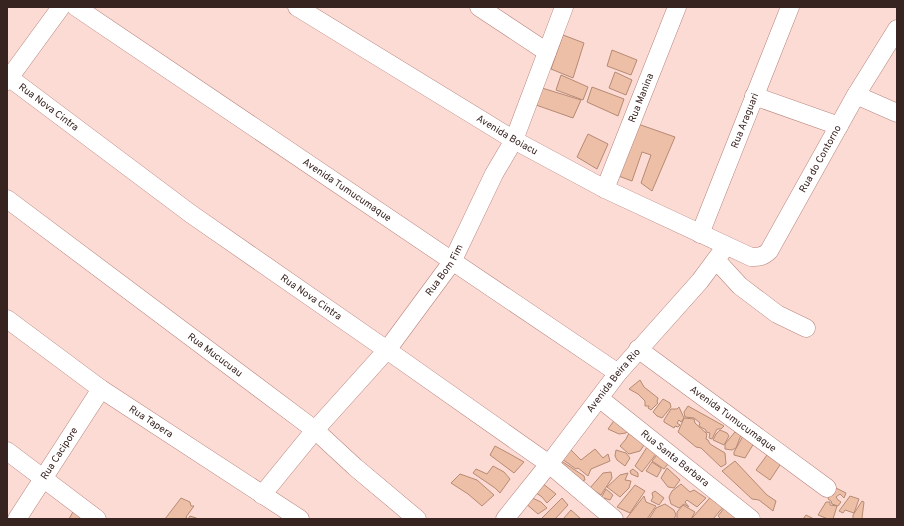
<svg xmlns="http://www.w3.org/2000/svg" width="904" height="526" font-family="Overpass,sans-serif">
<rect width="100%" height="100%" fill="#fcdbd5"/>
<path fill="#eebfa7" stroke="#b68a73" d="M563,35L584,43L573,78L551,69Z
M612,50L637,60L631,75L607,66Z
M615,72L632,80L626,95L609,88Z
M561,75L588,87L583,100L556,90Z
M592,87L624,99L618,116L587,102Z
M542,88L581,100L573,118L536,105Z
M638,124L675,137L652,191L641,183L651,155L642,152L632,181L616,175Z
M588,134L608,144L597,169L577,157Z
M640,380L644,387L658,398L657,402L658,403L651,410L648,408L649,406H645V401L638,394L629,389Z
M663,399L670,403L671,407L662,418L657,416L653,412Z
M688,406L724,426L721,429H717L712,439L709,438L710,433L706,432V430L699,426L700,423L694,418L685,417L684,412Z
M679,407L684,418L681,422L679,420L677,423L680,425L678,427L675,426L674,428L664,422V420L671,409H677Z
M618,415L631,426L626,433L619,434L608,429Z
M684,418L694,419L695,423L707,434L706,439L708,440L710,444L725,453L726,464L721,467L701,448L696,447L678,432Z
M632,427L651,442L644,445L640,451L629,454L620,446L626,439Z
M720,430L727,433L729,436L724,445L713,440L716,434Z
M735,432L741,435L736,448L732,450L725,449V444Z
M743,436L754,443L745,458L734,455V452Z
M649,444L660,449L642,472L635,466Z
M495,446L508,453L524,462L514,473L490,455Z
M570,449L581,460L595,449L603,458L608,454L610,461L591,469L588,476L578,468L576,469L562,459Z
M616,450L626,453L630,458L625,466L617,460L615,456Z
M661,450L672,459L664,469L652,461Z
M770,451L784,459L770,480L756,470Z
M560,460L584,476L585,480L578,482L557,465Z
M735,461L767,495L776,501L773,511L759,500L752,499L722,471Z
M652,462L661,468V470L657,477L646,471Z
M493,466L504,472L510,479L500,493L495,488L473,473L476,469L487,474Z
M667,468L680,480L674,488L668,487L661,478Z
M633,469L638,473V477L631,474L630,471Z
M611,472L612,478L601,495L590,488L603,473Z
M628,473L625,480L631,481L629,488L620,497L607,487L620,475Z
M460,474L477,480L494,495L482,506L468,494L451,483Z
M542,483L556,494L547,503L542,497L532,490Z
M681,484L690,492L694,490L706,498L697,507L687,500L685,502L689,507L684,504L679,508L671,504L669,497L672,491Z
M635,485L645,491L630,513L617,507Z
M836,488L846,493L844,498L840,494L836,497L838,500L841,502L838,506L832,504L831,501L828,499L831,493Z
M606,489L613,495L610,500L604,498V502L601,498Z
M655,491L664,498L659,505L651,501L653,497L652,493Z
M715,492L726,504L713,519H692L693,517Z
M644,496L646,502L656,506L647,519H626Z
M850,496L859,499L854,513L845,510L843,513L839,511Z
M530,497L541,502L547,508L538,514L525,503Z
M181,498L190,502L191,506H194L186,517L187,519H165Z
M562,498L568,505L555,519H541Z
M862,501L864,502L862,518L861,519H853V515Z
M826,502H830V505L837,506L833,519H828L818,515Z
M728,503L739,519H721L718,516Z
M665,504L674,510L676,515L674,519H649L656,508Z
M683,505L695,512L691,519H677V512Z
M74,510L83,516L82,519H69Z
M571,510L581,519H563Z
M806,515L814,519H803Z
M190,516L199,519H188Z"/>
<g fill="none" stroke-linecap="round" stroke-linejoin="round">
<defs>
<g id="minor">
<path id="s1" d="M76,7L618,373"/>
<path id="s2" d="M297,7L514,140L605,189L751,257C758,257 763,257 769,251L856,95L897,29"/>
<path d="M479,7L547,52"/>
<path id="s3" d="M7,76L191,214L387,350L549,464L614,519"/>
<path d="M7,81L61,7"/>
<path d="M856,95L897,113"/>
<path d="M754,96L839,126"/>
<path id="s4" d="M605,189L677,7"/>
<path id="s5" d="M7,199L315,430L355,467L417,519"/>
<path id="s6" d="M700,234L790,7"/>
<path d="M716,260L740,286L777,314L806,328"/>
<path id="s7" d="M7,319L101,389L300,519"/>
<path id="s8" d="M638,349L827,488"/>
<path id="s9" d="M599,398L751,519"/>
<path d="M7,451L97,519"/>
<path id="s10" d="M262,495L315,430L387,350L452,262L494,174L514,140L564,7"/>
<path id="s11" d="M17,519L101,389"/>
<path id="s12" d="M505,519L549,464L618,373L700,281L726,246"/>
</g>
</defs>
<use href="#minor" stroke="#b8857d" stroke-width="19"/>
<use href="#minor" stroke="#fff" stroke-width="18"/>
</g>
<g text-anchor="middle" dominant-baseline="central" stroke-width="3.5" stroke-linejoin="round" paint-order="stroke">
<g font-size="10" fill="#372320" stroke="#f9eeec">
<text stroke="none"><textPath href="#s4" startOffset="98">Rua Manina</textPath></text>
<text stroke="none"><textPath href="#s3" startOffset="52">Rua Nova Cintra</textPath></text>
<text stroke="none"><textPath href="#s6" startOffset="122">Rua Araguari</textPath></text>
<text stroke="none"><textPath href="#s2" startOffset="246">Avenida Boiacu</textPath></text>
<text stroke="none"><textPath href="#s2" startOffset="644">Rua do Contorno</textPath></text>
<text stroke="none"><textPath href="#s1" startOffset="327">Avenida Tumucumaque</textPath></text>
<text stroke="none"><textPath href="#s10" startOffset="290">Rua Bom Fim</textPath></text>
<text stroke="none"><textPath href="#s3" startOffset="376">Rua Nova Cintra</textPath></text>
<text stroke="none"><textPath href="#s5" startOffset="260">Rua Mucucuau</textPath></text>
<text stroke="none"><textPath href="#s12" startOffset="176">Avenida Beira Rio</textPath></text>
<text stroke="none"><textPath href="#s8" startOffset="118">Avenida Tumucumaque</textPath></text>
<text stroke="none"><textPath href="#s7" startOffset="177">Rua Tapera</textPath></text>
<text stroke="none"><textPath href="#s11" startOffset="78">Rua Cacipore</textPath></text>
<text stroke="none"><textPath href="#s9" startOffset="97">Rua Santa Barbara</textPath></text>
</g>
</g>
<rect width="904" height="526" fill="none" stroke="#372320" stroke-width="16"/>
</svg>
